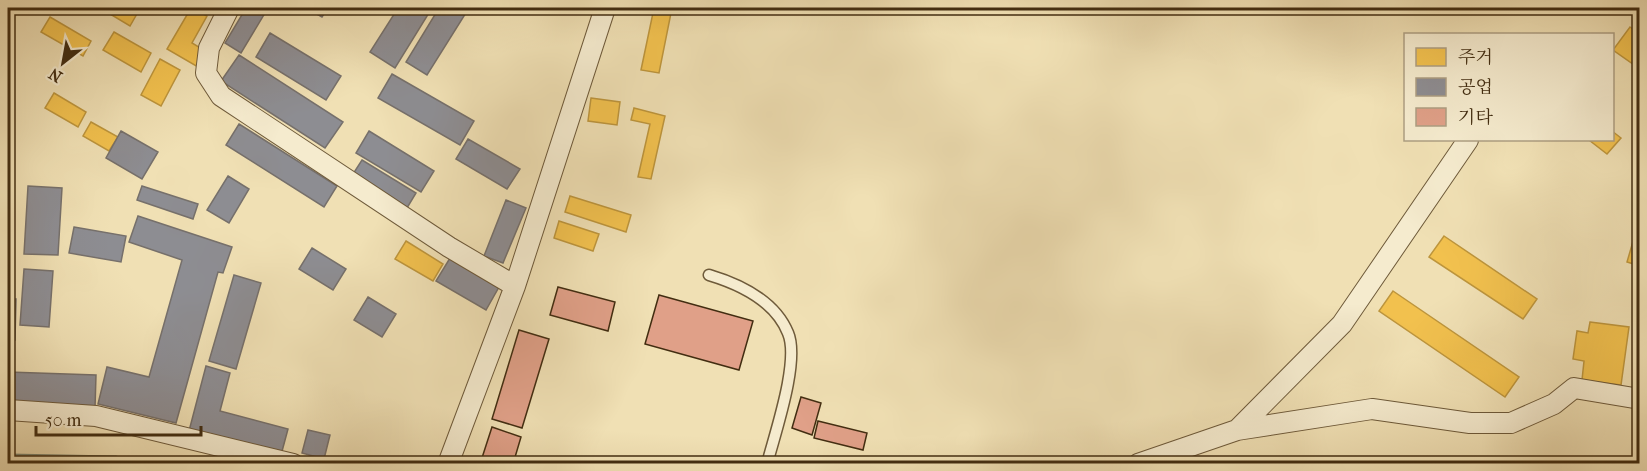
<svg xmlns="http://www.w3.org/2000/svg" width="1647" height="471" font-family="'IM FELL French Canon','Noto Serif KR',serif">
<rect width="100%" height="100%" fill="#f0e0b4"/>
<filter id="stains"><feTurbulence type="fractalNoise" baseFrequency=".00333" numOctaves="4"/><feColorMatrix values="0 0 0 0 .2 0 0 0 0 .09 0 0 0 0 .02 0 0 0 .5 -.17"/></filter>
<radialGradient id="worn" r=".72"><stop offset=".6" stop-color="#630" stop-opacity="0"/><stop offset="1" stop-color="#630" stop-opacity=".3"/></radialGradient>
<path fill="#f2c14e" stroke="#bd953c" stroke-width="1.5" d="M100,8H131L138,12L130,26Z
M191,8L207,16L192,43L207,52L198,67L167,49Z
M654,8H672L659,73L641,70Z
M1590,8H1608L1607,12Z
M50,17L91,41L83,56L41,32Z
M1630,27L1640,34V69L1613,50Z
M114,32L151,53L141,72L103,50Z
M160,59L180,70L161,106L141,95Z
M54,93L86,112L78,127L45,108Z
M591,98L620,102L617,125L588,121Z
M634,108L665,116L651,179L638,177L650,124L631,120Z
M91,122L118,137L109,151L83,136Z
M1612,131L1621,138L1607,154L1589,140H1612Z
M570,196L631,215L626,232L565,212Z
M559,221L599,234L593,251L554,238Z
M1444,236L1537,299L1523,319L1429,257Z
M1634,238L1640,240V266L1627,262Z
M406,241L443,264L433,281L395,259Z
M1393,291L1519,377L1505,397L1379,311Z
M1590,322L1629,327L1621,385L1582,380L1584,361L1573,359L1577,331L1588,333Z"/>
<path fill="#8d8d92" stroke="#76706b" stroke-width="1.5" d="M246,8H268L241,53L225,43Z
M306,8H328L322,17Z
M398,8H432L395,68L370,52Z
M439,8H469L427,75L406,62Z
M270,33L341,76L326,100L256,57Z
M239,55L343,122L325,148L221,81Z
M392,74L474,121L460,145L378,98Z
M239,124L337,186L324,207L226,145Z
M121,131L158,152L142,179L106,158Z
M369,131L434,171L421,192L356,153Z
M468,139L520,169L507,189L456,159Z
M362,160L416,193L407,208L353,174Z
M228,176L249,189L229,223L207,210Z
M28,186L62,188L58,255L24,254Z
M142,186L198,204L193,219L137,200Z
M506,200L526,208L503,263L484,256Z
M138,216L232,247L223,273L218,272L176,423L98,404L107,367L149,377L182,260L129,242Z
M74,227L126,236L121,262L69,253Z
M312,248L346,269L333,290L299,269Z
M450,258L499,287L486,310L436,281Z
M24,269L53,271L49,327L20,325Z
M234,275L261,283L236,369L209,361Z
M368,297L396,314L382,337L354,320Z
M8,299H16L15,340H8Z
M206,366L230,373L220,411L288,429L281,455L189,431Z
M8,372L96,375L95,408L8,405Z
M308,430L330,435L324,459L302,453Z"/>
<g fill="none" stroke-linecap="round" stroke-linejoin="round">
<path stroke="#778370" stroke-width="7" d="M8,457L116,459L132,464"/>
</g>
<path fill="#e0a088" stroke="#422d11" stroke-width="1.5" d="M558,287L615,302L608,331L550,315Z
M659,295L753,321L739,370L645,344Z
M519,330L549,339L522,428L492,419Z
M801,397L821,403L812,435L792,428Z
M818,421L867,433L863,450L814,438Z
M492,427L521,437L513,464H480Z"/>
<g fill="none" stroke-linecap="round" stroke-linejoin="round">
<defs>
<path id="service" d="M709,275C739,284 775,301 788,333C800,361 775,433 767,464"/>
<path id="minor" d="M229,8L209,48L206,73L221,96L449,247L515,286
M8,410L96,416L293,464
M1237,430L1342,324L1468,140
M448,464L515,286L605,8
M1138,464L1237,430L1372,409L1470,423H1511L1554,404L1574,388L1640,399"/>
</defs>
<use href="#service" stroke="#6e5a3a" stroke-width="13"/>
<use href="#minor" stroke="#6e5a3a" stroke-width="22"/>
<use href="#service" stroke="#f5ebce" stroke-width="10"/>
<use href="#minor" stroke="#f5ebce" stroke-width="20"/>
</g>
<rect width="1647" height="471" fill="none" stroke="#f0e0b4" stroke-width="30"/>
<rect x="9" y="9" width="1629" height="453" fill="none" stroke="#422d11" stroke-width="3"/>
<rect x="15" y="15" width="1617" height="441" fill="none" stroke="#422d11" stroke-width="1.5"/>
<rect x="1404" y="33" width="210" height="108" fill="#f5ebce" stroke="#ad9f82" stroke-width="1.5"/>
<rect x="1416" y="48" width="30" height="18" fill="#f2c14e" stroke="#ad9f82" stroke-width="1.5"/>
<text x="1458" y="63" font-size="18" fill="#422d11">주거</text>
<rect x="1416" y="78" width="30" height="18" fill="#8d8d92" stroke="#ad9f82" stroke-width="1.5"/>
<text x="1458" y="93" font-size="18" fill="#422d11">공업</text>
<rect x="1416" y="108" width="30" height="18" fill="#e0a088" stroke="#ad9f82" stroke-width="1.5"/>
<text x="1458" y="123" font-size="18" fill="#422d11">기타</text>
<g transform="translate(63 63) rotate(211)" stroke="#f5ebce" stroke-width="4.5" paint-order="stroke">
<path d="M0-4.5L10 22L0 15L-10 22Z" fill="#422d11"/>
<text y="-9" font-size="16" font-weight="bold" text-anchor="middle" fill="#422d11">N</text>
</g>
<path d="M36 426v9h165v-9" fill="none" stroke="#422d11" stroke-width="3"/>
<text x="45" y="426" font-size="18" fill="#422d11" stroke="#f5ebce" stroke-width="4.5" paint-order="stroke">50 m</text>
<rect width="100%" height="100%" filter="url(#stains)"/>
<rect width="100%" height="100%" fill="url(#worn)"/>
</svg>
